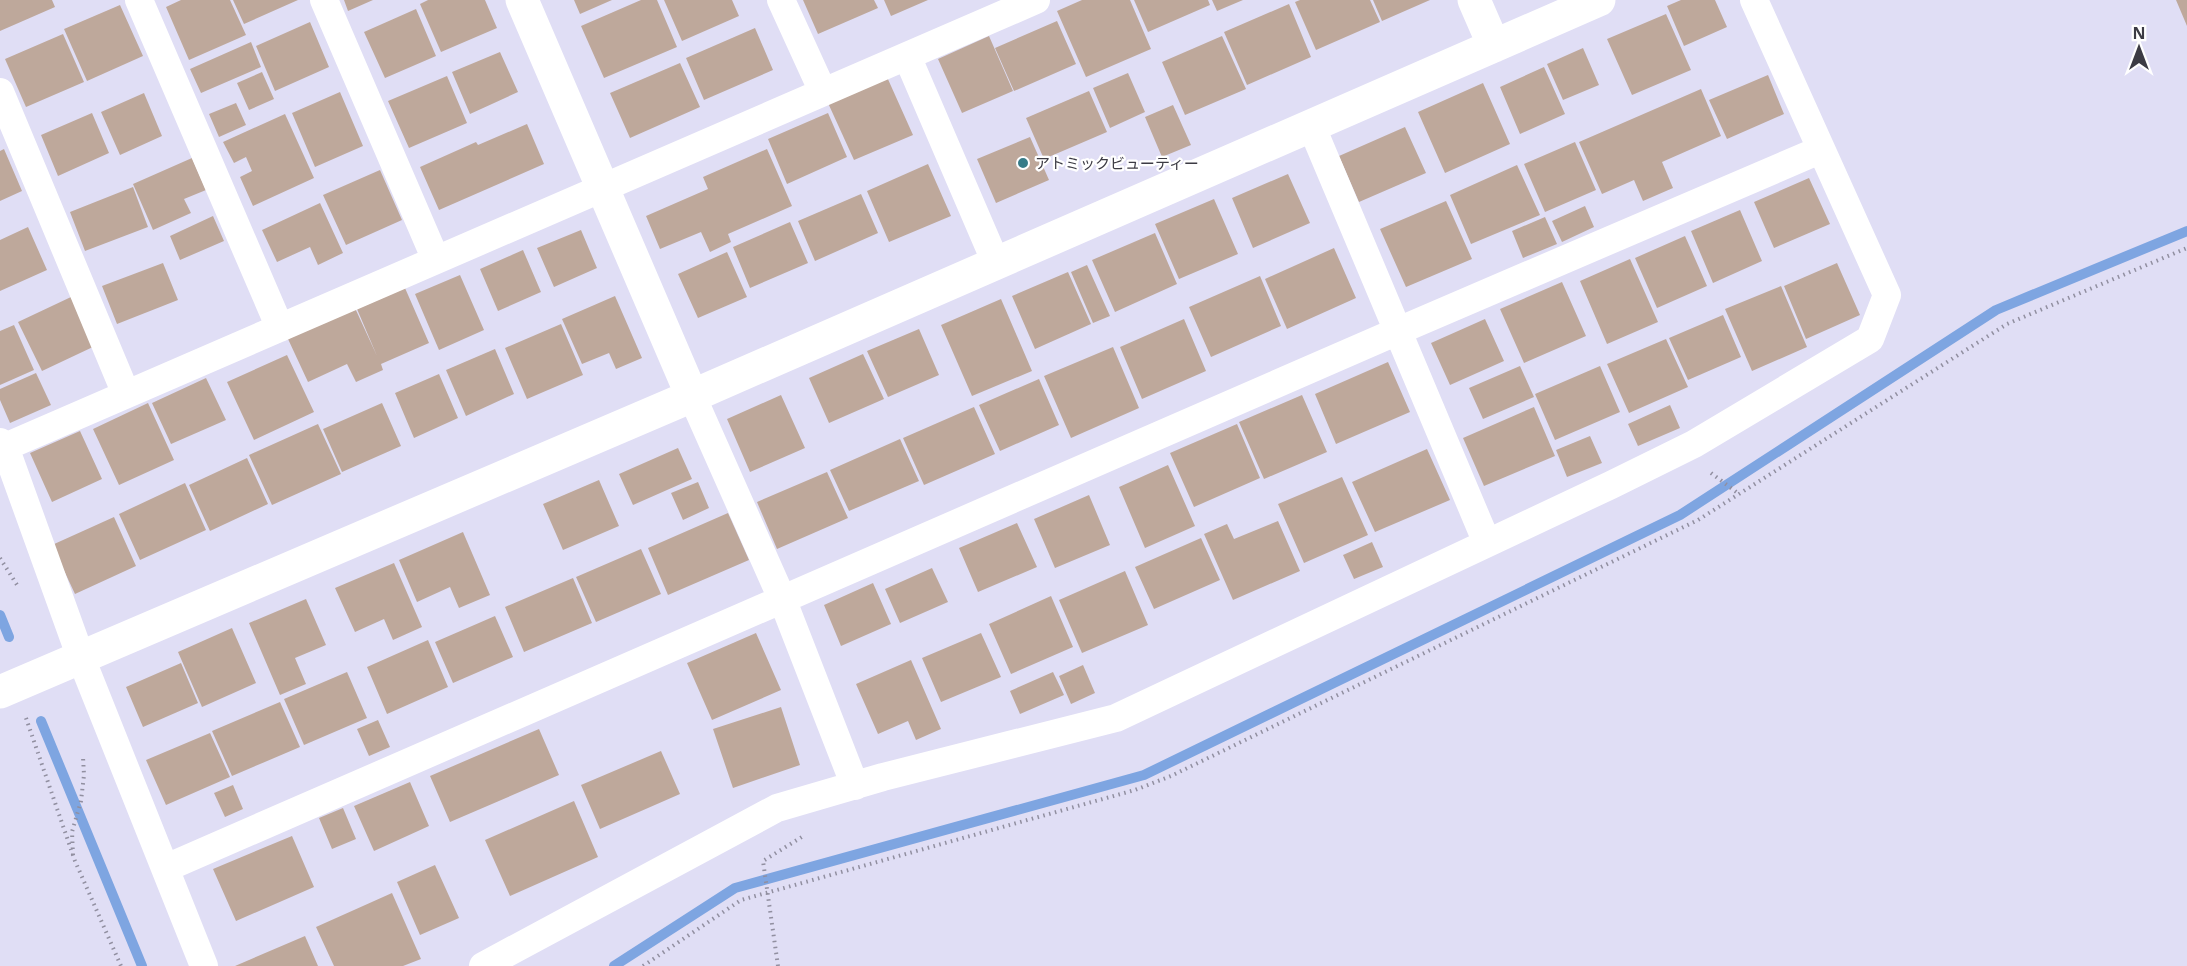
<svg xmlns="http://www.w3.org/2000/svg" width="2187" height="966" font-family="'Noto Sans','Noto Sans JP',sans-serif">
<rect width="100%" height="100%" fill="#e0def5"/>
<g fill="none" stroke-linecap="round" stroke-linejoin="round">
<path stroke="#7ea5e1" stroke-width="10" d="M0,615L9,637
M41,721L142,966
M614,966L735,888L1144,775L1680,515L1996,310L2187,231"/>
</g>
<path fill="#bea89b" d="M0,0H52L55,7L0,31Z
M181,0H230L246,35L189,60L166,7Z
M233,0H298L244,24Z
M344,0H373L348,11Z
M428,0H485L497,28L441,52L420,4Z
M574,0H612L580,14Z
M641,0H657L677,47L604,78L581,26Z
M664,0H732L739,16L682,41Z
M803,0H874L878,8L818,34Z
M884,0H928L891,16Z
M1082,0H1130L1151,49L1086,77L1057,11Z
M1134,0H1208L1210,5L1148,32Z
M1212,0H1243L1217,11Z
M1300,0H1370L1380,22L1316,50L1295,2Z
M1373,0H1430L1382,21Z
M1681,0H1715L1727,27L1684,46L1667,6Z
M2176,0H2187V26Z
M1289,4L1311,57L1247,85L1224,32Z
M120,5L143,56L87,81L64,29Z
M416,9L436,56L385,78L364,32Z
M1666,14L1691,70L1632,95L1607,39Z
M1057,21L1076,64L1014,91L995,48Z
M310,22L329,67L275,91L256,46Z
M755,28L773,70L704,100L686,58Z
M63,34L84,82L26,107L5,59Z
M989,36L1013,91L962,113L938,59Z
M1222,36L1246,89L1185,115L1162,62Z
M251,42L261,67L201,93L190,69Z
M1583,48L1599,85L1563,100L1547,64Z
M500,52L518,92L470,114L452,72Z
M680,63L700,107L630,138L610,93Z
M1544,67L1565,114L1520,134L1500,87Z
M262,72L274,99L249,110L237,83Z
M1128,73L1145,112L1110,128L1093,88Z
M1768,75L1784,114L1727,139L1709,100Z
M447,76L467,123L409,148L388,101Z
M887,77L913,135L854,160L828,103Z
M1483,83L1510,144L1445,173L1418,112Z
M1701,89L1721,136L1662,162L1673,188L1643,201L1634,180L1602,194L1579,142Z
M1089,91L1107,132L1044,159L1026,118Z
M340,92L363,146L315,167L292,113Z
M144,93L162,136L120,155L101,112Z
M236,103L246,125L219,137L209,114Z
M1173,105L1191,145L1162,157L1145,117Z
M92,113L109,153L58,176L41,135Z
M828,113L847,157L787,184L768,139Z
M285,114L314,178L253,206L240,177L252,171L246,157L234,163L223,142Z
M527,124L544,164L439,210L420,167L476,142L478,145Z
M1405,127L1426,173L1359,202L1339,156Z
M1030,137L1049,180L996,203L977,159Z
M1575,142L1596,190L1545,212L1524,164Z
M4,149L22,191L0,201V151Z
M767,149L792,206L728,234L731,242L710,252L701,232L660,249L646,216L708,189L703,177Z
M192,158L206,190L184,199L191,213L153,230L133,184Z
M928,164L951,216L889,242L867,191Z
M1517,165L1540,215L1471,244L1450,195Z
M380,170L402,220L346,245L323,195Z
M1288,174L1310,223L1253,248L1232,198Z
M1809,178L1830,224L1774,248L1754,202Z
M133,187L148,227L85,251L70,212Z
M861,194L878,233L815,261L798,221Z
M1214,199L1238,254L1179,279L1155,224Z
M1446,201L1472,259L1406,287L1380,229Z
M320,203L343,253L318,265L310,247L277,262L262,230Z
M1585,206L1594,227L1562,242L1552,221Z
M1740,210L1762,261L1713,283L1691,231Z
M213,216L224,241L180,260L170,236Z
M1545,217L1557,244L1523,258L1512,231Z
M790,222L808,263L750,288L733,247Z
M28,227L47,270L0,291V240Z
M581,230L597,268L554,287L537,248Z
M1155,233L1177,284L1115,312L1092,260Z
M1685,236L1707,286L1657,308L1635,258Z
M1334,248L1356,298L1287,329L1265,279Z
M523,250L541,292L498,311L480,269Z
M727,252L747,297L698,318L678,274Z
M1630,259L1658,322L1607,344L1580,281Z
M163,263L178,300L117,324L102,286Z
M1837,263L1860,315L1806,339L1784,286Z
M1087,265L1110,316L1093,323L1071,272Z
M1068,272L1091,324L1035,349L1012,296Z
M460,275L484,330L439,350L415,294Z
M1260,276L1281,326L1211,357L1189,307Z
M1562,282L1586,336L1524,363L1500,309Z
M1781,286L1807,347L1752,371L1725,309Z
M405,288L429,343L381,364L383,370L356,382L347,364L308,382L288,339L355,308L377,356L357,309Z
M615,296L642,358L616,369L609,353L582,364L562,319Z
M71,297L95,346L42,371L18,322Z
M1001,299L1032,371L972,396L941,325Z
M1723,315L1741,357L1688,380L1669,338Z
M1184,319L1206,371L1142,399L1120,347Z
M1485,319L1504,361L1450,385L1431,343Z
M561,324L583,375L527,399L505,348Z
M14,325L34,370L0,385V331Z
M919,329L939,375L888,397L867,351Z
M1666,339L1688,387L1629,413L1607,364Z
M1113,347L1139,408L1071,438L1044,376Z
M495,349L514,394L466,416L446,370Z
M863,354L884,399L829,423L809,378Z
M287,355L314,412L254,440L227,382Z
M1388,362L1410,412L1336,444L1315,394Z
M1520,366L1534,397L1483,419L1469,388Z
M1600,366L1620,412L1555,440L1535,394Z
M36,373L51,405L10,423L0,400V389Z
M439,374L458,418L414,438L395,393Z
M206,378L226,420L171,444L152,403Z
M1039,379L1059,425L1000,451L979,405Z
M781,395L805,448L750,472L727,419Z
M1302,395L1327,452L1264,479L1239,422Z
M148,403L174,460L119,485L93,429Z
M382,403L401,446L342,472L323,429Z
M1670,405L1680,428L1638,446L1628,424Z
M974,407L995,454L924,485L903,438Z
M1534,407L1555,456L1484,486L1463,438Z
M318,424L341,474L272,505L249,455Z
M1237,424L1260,478L1194,507L1170,453Z
M80,431L102,479L52,502L30,453Z
M1590,436L1602,463L1567,477L1556,450Z
M900,439L919,481L849,511L830,470Z
M678,448L692,479L633,505L619,474Z
M1427,449L1450,500L1375,532L1352,482Z
M247,458L268,504L210,531L189,485Z
M1168,465L1195,526L1145,548L1119,487Z
M827,472L848,518L777,549L757,502Z
M1342,477L1368,535L1304,563L1278,504Z
M599,480L619,526L563,550L543,504Z
M698,482L709,508L683,520L671,493Z
M185,483L206,530L140,560L119,514Z
M1089,495L1110,545L1055,568L1034,519Z
M728,513L749,560L668,595L648,548Z
M114,517L136,566L75,594L52,545Z
M1278,521L1300,571L1233,600L1204,534L1227,524L1234,539Z
M1017,523L1037,567L978,592L959,548Z
M463,532L490,595L459,608L450,587L417,602L399,560Z
M1201,538L1220,580L1154,609L1135,567Z
M1372,542L1383,567L1354,579L1343,555Z
M641,549L661,594L596,622L576,577Z
M394,563L422,627L393,640L384,619L355,632L335,588Z
M932,568L948,602L900,623L885,589Z
M1125,571L1148,625L1082,653L1059,600Z
M573,578L592,623L524,652L505,607Z
M873,583L891,624L841,646L824,605Z
M1051,596L1073,647L1011,674L989,624Z
M306,599L326,645L295,658L306,684L280,695L249,623Z
M495,616L513,657L453,683L435,642Z
M232,628L256,683L202,707L178,652Z
M756,633L781,690L712,720L687,663Z
M981,633L1001,677L941,702L922,658Z
M428,640L448,687L387,714L367,667Z
M911,660L941,729L916,740L908,721L878,734L856,684Z
M181,663L198,703L143,727L126,687Z
M1083,665L1095,693L1071,704L1059,676Z
M347,672L367,718L304,745L284,699Z
M1053,672L1064,695L1020,714L1010,691Z
M280,702L300,747L232,776L212,731Z
M781,707L800,765L733,788L713,729Z
M378,720L390,747L369,756L357,729Z
M539,729L559,775L450,822L430,776Z
M210,733L230,777L166,805L146,760Z
M661,751L680,794L600,829L581,785Z
M410,782L429,826L374,851L354,806Z
M233,785L243,809L225,817L214,793Z
M574,801L598,857L510,896L485,840Z
M343,808L356,839L332,849L319,818Z
M292,836L314,887L236,921L213,869Z
M435,865L459,918L420,935L397,882Z
M392,893L421,959L403,966H334L316,927Z
M305,936L318,966H235Z"/>
<g fill="none" stroke-linecap="round" stroke-linejoin="round">
<path stroke="#918fa0" stroke-width="4" stroke-dasharray="1.5 4.5" stroke-linecap="butt" d="M1711,473L1739,494
M0,558L19,588
M26,718L75,861L121,966
M73,855L72,832L81,801L84,775L83,757
M643,966L741,900L1135,790L1171,776L1698,520L2007,324L2187,248
M778,966L763,861L805,835"/>
<path stroke="#fff" stroke-width="28" d="M139,0L280,328
M324,0L436,260
M781,0L823,92
M907,56L996,263
M0,92L126,394
M1311,125L1487,543
M692,396L783,601L855,786
M0,442L5,447L81,658L204,966
M5,447L1036,0
M166,868L1398,331L1820,150
M483,966L777,808L883,777L1116,718L1611,485L1694,444L1870,339L1887,295L1754,0"/>
<path stroke="#fff" stroke-width="33" d="M522,0L692,396
M1474,0L1494,46
M0,692L692,396L1599,0"/>
</g>
<circle fill="#367b88" stroke="#fff" stroke-width="2" cx="1023" cy="163" r="6"/>
<g text-anchor="middle" dominant-baseline="central" stroke-width="4.5" stroke-linejoin="round" paint-order="stroke">
<g font-size="15" fill="#3c3b44" stroke="#fff" text-anchor="start">
<text x="1035" y="163">アトミックビューティー</text>
</g>
</g>
<g transform="translate(2139 48)" stroke="#ffffff" stroke-width="4.5" paint-order="stroke">
<path d="M0-4.5L10 22L0 15L-10 22Z" fill="#3c3b44"/>
<text y="-9" font-size="16" font-weight="bold" text-anchor="middle" fill="#3c3b44">N</text>
</g>
</svg>
